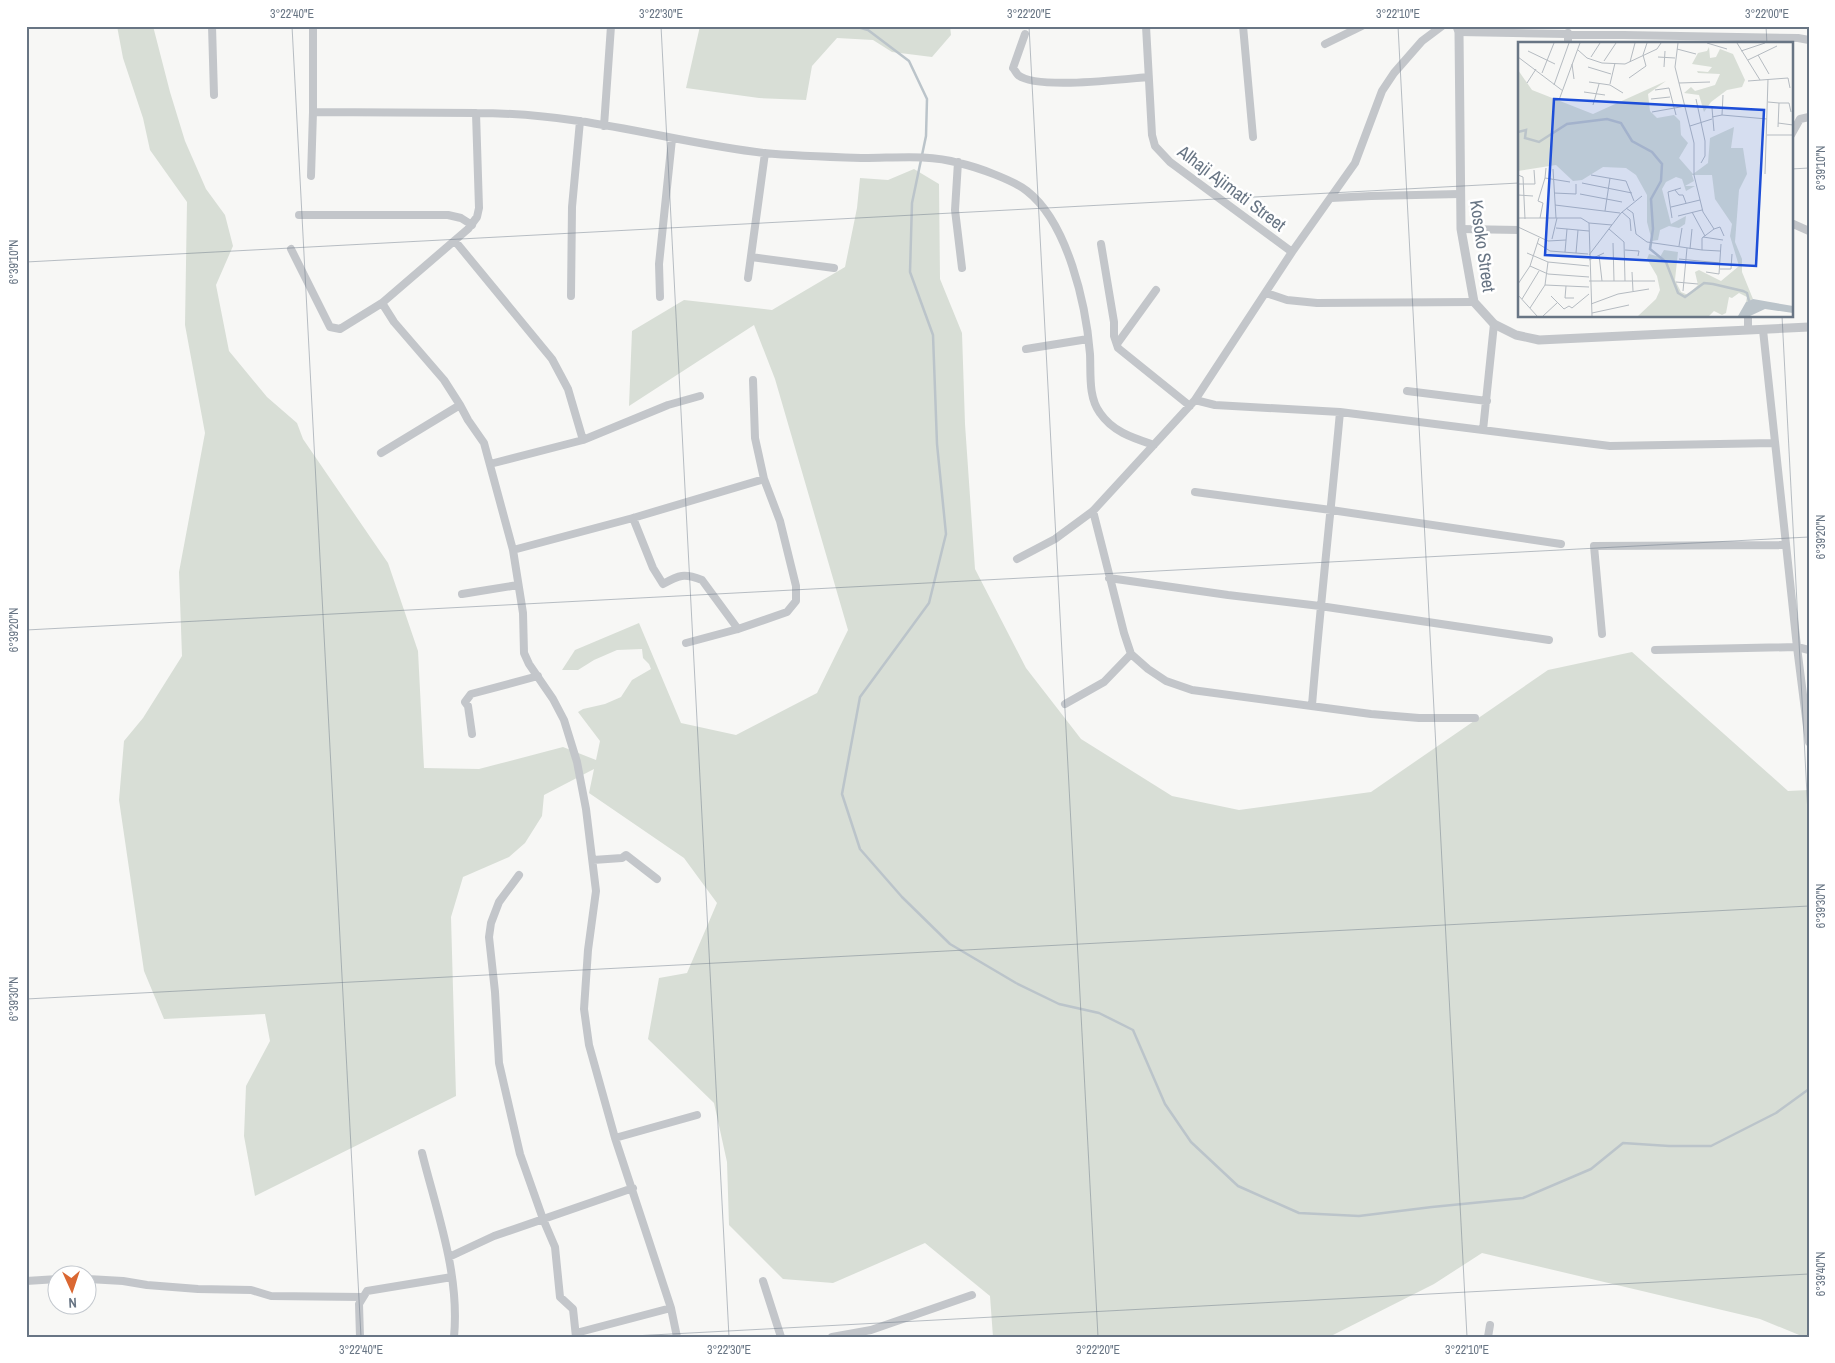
<svg xmlns="http://www.w3.org/2000/svg" width="1835" height="1363" font-family="'Archivo Narrow',sans-serif">
<rect width="100%" height="100%" fill="#f7f7f5"/>
<path fill="#d8ded6" d="M117,26H153L170,92L185,141L206,189L225,215L233,246L216,285L229,351L267,397L297,423L303,439L388,563L418,651L424,768L479,769L563,747L596,760L600,741L578,712L583,709L605,704L621,697L632,680L651,669L649,664L643,658L642,649L617,650L594,660L578,670H562L575,650L639,623L681,723L736,735L817,693L848,630L775,379L754,325L629,406L632,331L684,300L772,310L845,267L857,208L860,178L888,180L914,169L939,184L940,279L962,333L965,424L975,569L1026,668L1081,739L1172,796L1239,810L1371,792L1548,670L1632,652L1788,791L1809,790V1337H1804L1760,1319L1482,1253L1434,1284L1329,1337H993L990,1296L925,1243L833,1283L783,1279L729,1225L727,1162L714,1103L648,1039L659,978L687,973L717,903L684,858L589,793L594,769L544,795L542,816L525,843L509,857L463,877L451,917L456,1096L255,1196L244,1136L246,1086L270,1041L265,1014L164,1019L144,971L119,800L124,741L143,718L182,656L179,572L205,433L185,325L187,202L150,150L143,118L123,58Z
M700,26H950L951,35L932,57L892,52L873,40L837,38L812,66L806,100L759,98L686,88Z"/>
<g fill="none" stroke-linecap="round" stroke-linejoin="round">
<path stroke="#bbc4ca" stroke-width="2.5" d="M854,26L868,30L909,61L927,99L926,136L912,203L910,272L933,335L937,444L946,534L929,603L860,697L842,794L860,849L902,897L950,944L1016,983L1059,1004L1099,1013L1133,1030L1165,1104L1191,1142L1238,1186L1299,1213L1359,1216L1432,1207L1523,1198L1591,1169L1623,1143L1669,1146H1711L1776,1113L1809,1089"/>
<path stroke="#c3c6ca" stroke-width="8" d="M212,26L214,95
M1146,26L1152,135L1155,146L1170,162L1292,252
M1243,26L1253,137
M1459,32L1798,38L1809,40
M1025,34L1013,68C1014,69 1017,74 1018,75C1036,90 1124,79 1148,77
M1325,44L1362,26
M1568,44V33
M313,112L476,113
M604,126L611,26
M1791,135L1800,119L1809,117
M958,162L955,210L962,268
M311,176L313,112V26
M1331,198L1371,196L1460,194
M299,215H448L461,218L472,225
M1791,223L1809,231
M1461,229L1519,230
M455,241L552,359L568,389L583,440
M1101,244L1114,322V336L1118,348L1190,406
M291,249L330,327L340,329L382,303
M751,257L834,268
M748,278L765,153
M1266,293L1287,300L1317,303L1474,302
M571,296L572,207L580,121
M660,297L659,264L672,139
M1748,330V316
M1763,330L1797,647L1809,742
M1117,344L1156,290
M1026,349L1088,339
M1407,391L1487,401
M1195,400L1215,405L1340,412L1610,446L1774,443
M1483,430L1494,324
M381,453L460,405
M490,464L583,440L668,405L700,396
M1195,492L1331,510L1561,544
M1093,511L1124,633L1131,654L1148,669L1166,681L1192,690L1371,714L1419,718H1475
M633,518L653,568L663,584C679,575 684,573 702,580L738,629
M513,550L633,518L764,479
M1017,559L1055,539L1093,511L1195,400L1292,252L1355,163L1382,91L1394,73L1422,41L1442,26
M1109,578L1228,595L1320,606L1549,640
M462,594L518,585
M1602,634L1594,546L1786,545
M686,643L738,629L787,612L796,601V586L780,521L764,479L755,438L753,380
M1655,650L1797,647L1809,650
M1065,704L1104,682L1131,654
M1312,705C1320,608 1331,510 1340,412
M472,734L468,706L465,702L471,694L538,676
M593,860L622,858L626,855L657,879
M519,875L499,902L491,923L489,937L495,992L499,1063L520,1154L543,1219L555,1247L560,1297L573,1309L576,1337
M615,1138L697,1115
M422,1153C437,1213 460,1274 454,1337
M449,1257L494,1236L633,1188
M88,1279L123,1281L147,1285L198,1289L251,1290L271,1296L362,1297
M26,1281L58,1279
M763,1281L781,1337
M576,1333L671,1308
M360,1337L359,1304L367,1291L452,1277
M677,1337L671,1308L615,1138L589,1045L584,1009L588,950L596,891L586,809L577,762L564,720L553,699L529,664L524,653L523,613L513,550L484,443L468,420L460,405L444,380L394,322L382,303L468,229L477,217L479,208L476,113C510,113 545,116 579,121C641,130 702,146 764,153C796,156 831,157 864,158C895,158 928,154 959,163C977,167 1013,180 1027,191C1068,223 1086,305 1090,354C1091,373 1088,397 1100,413C1113,432 1133,438 1154,445
M832,1337L871,1330L972,1295
M1488,1337L1490,1325"/>
<path stroke="#c3c6ca" stroke-width="9" d="M1457,26L1459,32L1461,229L1474,302L1494,324L1516,335L1539,340L1809,327"/>
</g>
<path fill="none" stroke="#687584" stroke-width="1" stroke-opacity="0.45" d="M292,26L361,1337M661,26L729,1337M1029,26L1098,1337M1398,26L1467,1337M1766,26L1767,44M1791,169L1809,168M26,262L1519,183M1782,316L1809,833M26,630L1809,537M26,999L1809,906M614,1337L1809,1274"/>
<g text-anchor="middle" dominant-baseline="central" stroke-width="5" stroke-linejoin="round" paint-order="stroke">
<g font-size="18" fill="#687584" stroke="#fff">
<text transform="translate(1232 188) rotate(37)">Alhaji Ajimati Street</text>
<text transform="translate(1483 246) rotate(82)">Kosoko Street</text>
</g>
</g>
<g transform="translate(1518 42)">
<rect width="275" height="275" fill="#f7f7f5"/>
<path d="M191,5L192,16L198,15L202,7L215,12L227,38L224,45L209,48L193,60L186,70L181,53L166,51L173,45L177,49L197,43L202,32L180,31L179,29L190,30L194,25L174,22L180,11L189,9ZM0,28L14,48L75,72L148,39L130,52L132,69L139,76L156,73L162,79L163,93L170,101L161,116L175,132L190,121L192,96L216,85L213,106H225L229,132L221,148L217,200L224,217V230L235,257L228,260L229,255L221,251L214,256L211,255L208,271L204,273L196,269L191,274H120L138,257L142,248L139,234L129,217L131,212L142,215L146,208L160,210L157,238L163,250L170,253L180,243L177,230L181,228L203,239L221,224L212,194L214,182L197,157L194,133H174L176,139L167,144H177L168,149L164,137L158,135L148,140L144,147L153,182L168,174L167,182L161,186L151,184L142,188L140,198L134,199L129,180V153L118,133L108,126L85,125L64,138L55,139L38,123L0,129Z" fill="#d8ded6"/>
<path d="M235,257L275,264V271L247,267L232,274H220L228,260Z" fill="#bbc4ca"/>
<path fill="none" stroke="#bbc4ca" stroke-width="2.5" d="M0,90L8,88L7,96L21,100L49,82L89,77L103,81L114,99L134,110L144,122L143,139L133,157L135,187L132,207L148,220L160,251L167,255L186,241L195,242L225,249L229,251L231,259"/>
<path fill="none" stroke="#b5bbc1" stroke-width="1" d="M189,1L209,7M219,1L242,38M159,7L178,12M60,8L69,16L84,21L107,22L139,7L143,1M10,9L37,22M223,9L247,1M240,13L251,32M0,15L45,49M73,15L82,1M140,15L157,16M230,18L259,4M86,19L98,1M112,20L117,1M54,22L56,37M70,25L93,32M146,25L147,9M24,31L36,1M111,36L128,24L125,13L129,1M230,39L270,36L272,46M71,40L92,43L105,51M9,41L18,27M161,41L192,40M92,42L97,21M36,43L51,1M137,48L151,46L158,73M66,50L87,53M133,57L152,55M178,57L187,99V114L183,121M41,58L62,1M250,60L261,61L260,85M261,61H271L273,70M75,63L81,42M194,66L196,89M134,70L168,64M204,73L249,77M194,75L204,73L205,53M260,81L275,83M172,84L194,77M249,93H275M28,126L27,136L52,140M35,127L38,176M247,132L250,37M0,133L5,135L7,177M73,133L108,139L116,159M64,141L114,151M0,142H17L16,128M157,148L161,153H165L168,161M36,151L58,152V142M62,152L104,160M0,153L15,154M37,163L102,171M153,165L182,158M108,166L115,171L118,192L129,200L184,208V196L196,187L185,170L176,133V101L157,25L160,1M87,169L92,136M104,170L112,177L113,189M174,170L187,194M160,174L184,168M0,176H63L71,181L74,274M22,176L25,161L20,159L27,136M154,176L150,150L163,146M71,181L94,183M0,185L30,199L48,198M38,186L71,189M91,187L106,200L107,239M196,187L202,185L206,194M185,195L205,198M34,197L39,176M19,201L32,209L70,212M95,201L96,239M161,204L164,186M172,207L174,187M107,208L121,209L120,214M184,208L202,209M47,210L49,187M9,211L30,220L71,224M58,211L60,188M71,213L103,171L124,154M81,213L84,239M161,217L202,221M71,218L86,211M12,224L30,232L71,235M202,227H213L214,212M114,230L115,249M188,230L201,232L203,202M71,239H137M158,240L180,242M0,242L12,224L21,196M27,243L71,245M48,244L47,256H56M165,249L169,206M0,253L19,274M33,254L46,267L51,264L54,266L71,252M4,257L21,229M73,262L100,252L131,247M12,266L27,243L30,220M74,271L111,263M25,274L39,261"/>
<path fill="#1d4ed8" fill-opacity="0.15" stroke="#1d4ed8" stroke-width="2.5" d="M36,57L246,68L238,224L27,213Z"/>
<rect width="275" height="275" fill="none" stroke="#687584" stroke-width="2.5"/>
</g>
<rect width="1835" height="1363" fill="none" stroke="#ffffff" stroke-width="55"/>
<g transform="translate(72 1290) rotate(177)"><circle r="24" fill="#ffffff" stroke="#c3c8ce"/>
<path d="M0-4L9 19L0 12L-9 19Z" fill="#da6732"/>
<text y="-8" font-size="14" font-weight="bold" text-anchor="middle" fill="#687584">N</text>
</g>
<rect x="28" y="28" width="1780" height="1308" fill="none" stroke="#687584" stroke-width="2"/>
<g font-size="12" text-anchor="middle" fill="#687584">
<text x="292" y="18">3°22'40"E</text>
<text x="661" y="18">3°22'30"E</text>
<text x="1029" y="18">3°22'20"E</text>
<text x="1398" y="18">3°22'10"E</text>
<text x="1767" y="18">3°22'00"E</text>
<text transform="translate(1821 168) rotate(-90)" y="4">6°39'10"N</text>
<text transform="translate(14 262) rotate(-90)" y="4">6°39'10"N</text>
<text transform="translate(1821 537) rotate(-90)" y="4">6°39'20"N</text>
<text transform="translate(14 630) rotate(-90)" y="4">6°39'20"N</text>
<text transform="translate(1821 906) rotate(-90)" y="4">6°39'30"N</text>
<text transform="translate(14 999) rotate(-90)" y="4">6°39'30"N</text>
<text transform="translate(1821 1274) rotate(-90)" y="4">6°39'40"N</text>
<text x="361" y="1354">3°22'40"E</text>
<text x="729" y="1354">3°22'30"E</text>
<text x="1098" y="1354">3°22'20"E</text>
<text x="1467" y="1354">3°22'10"E</text>
</g>
</svg>
